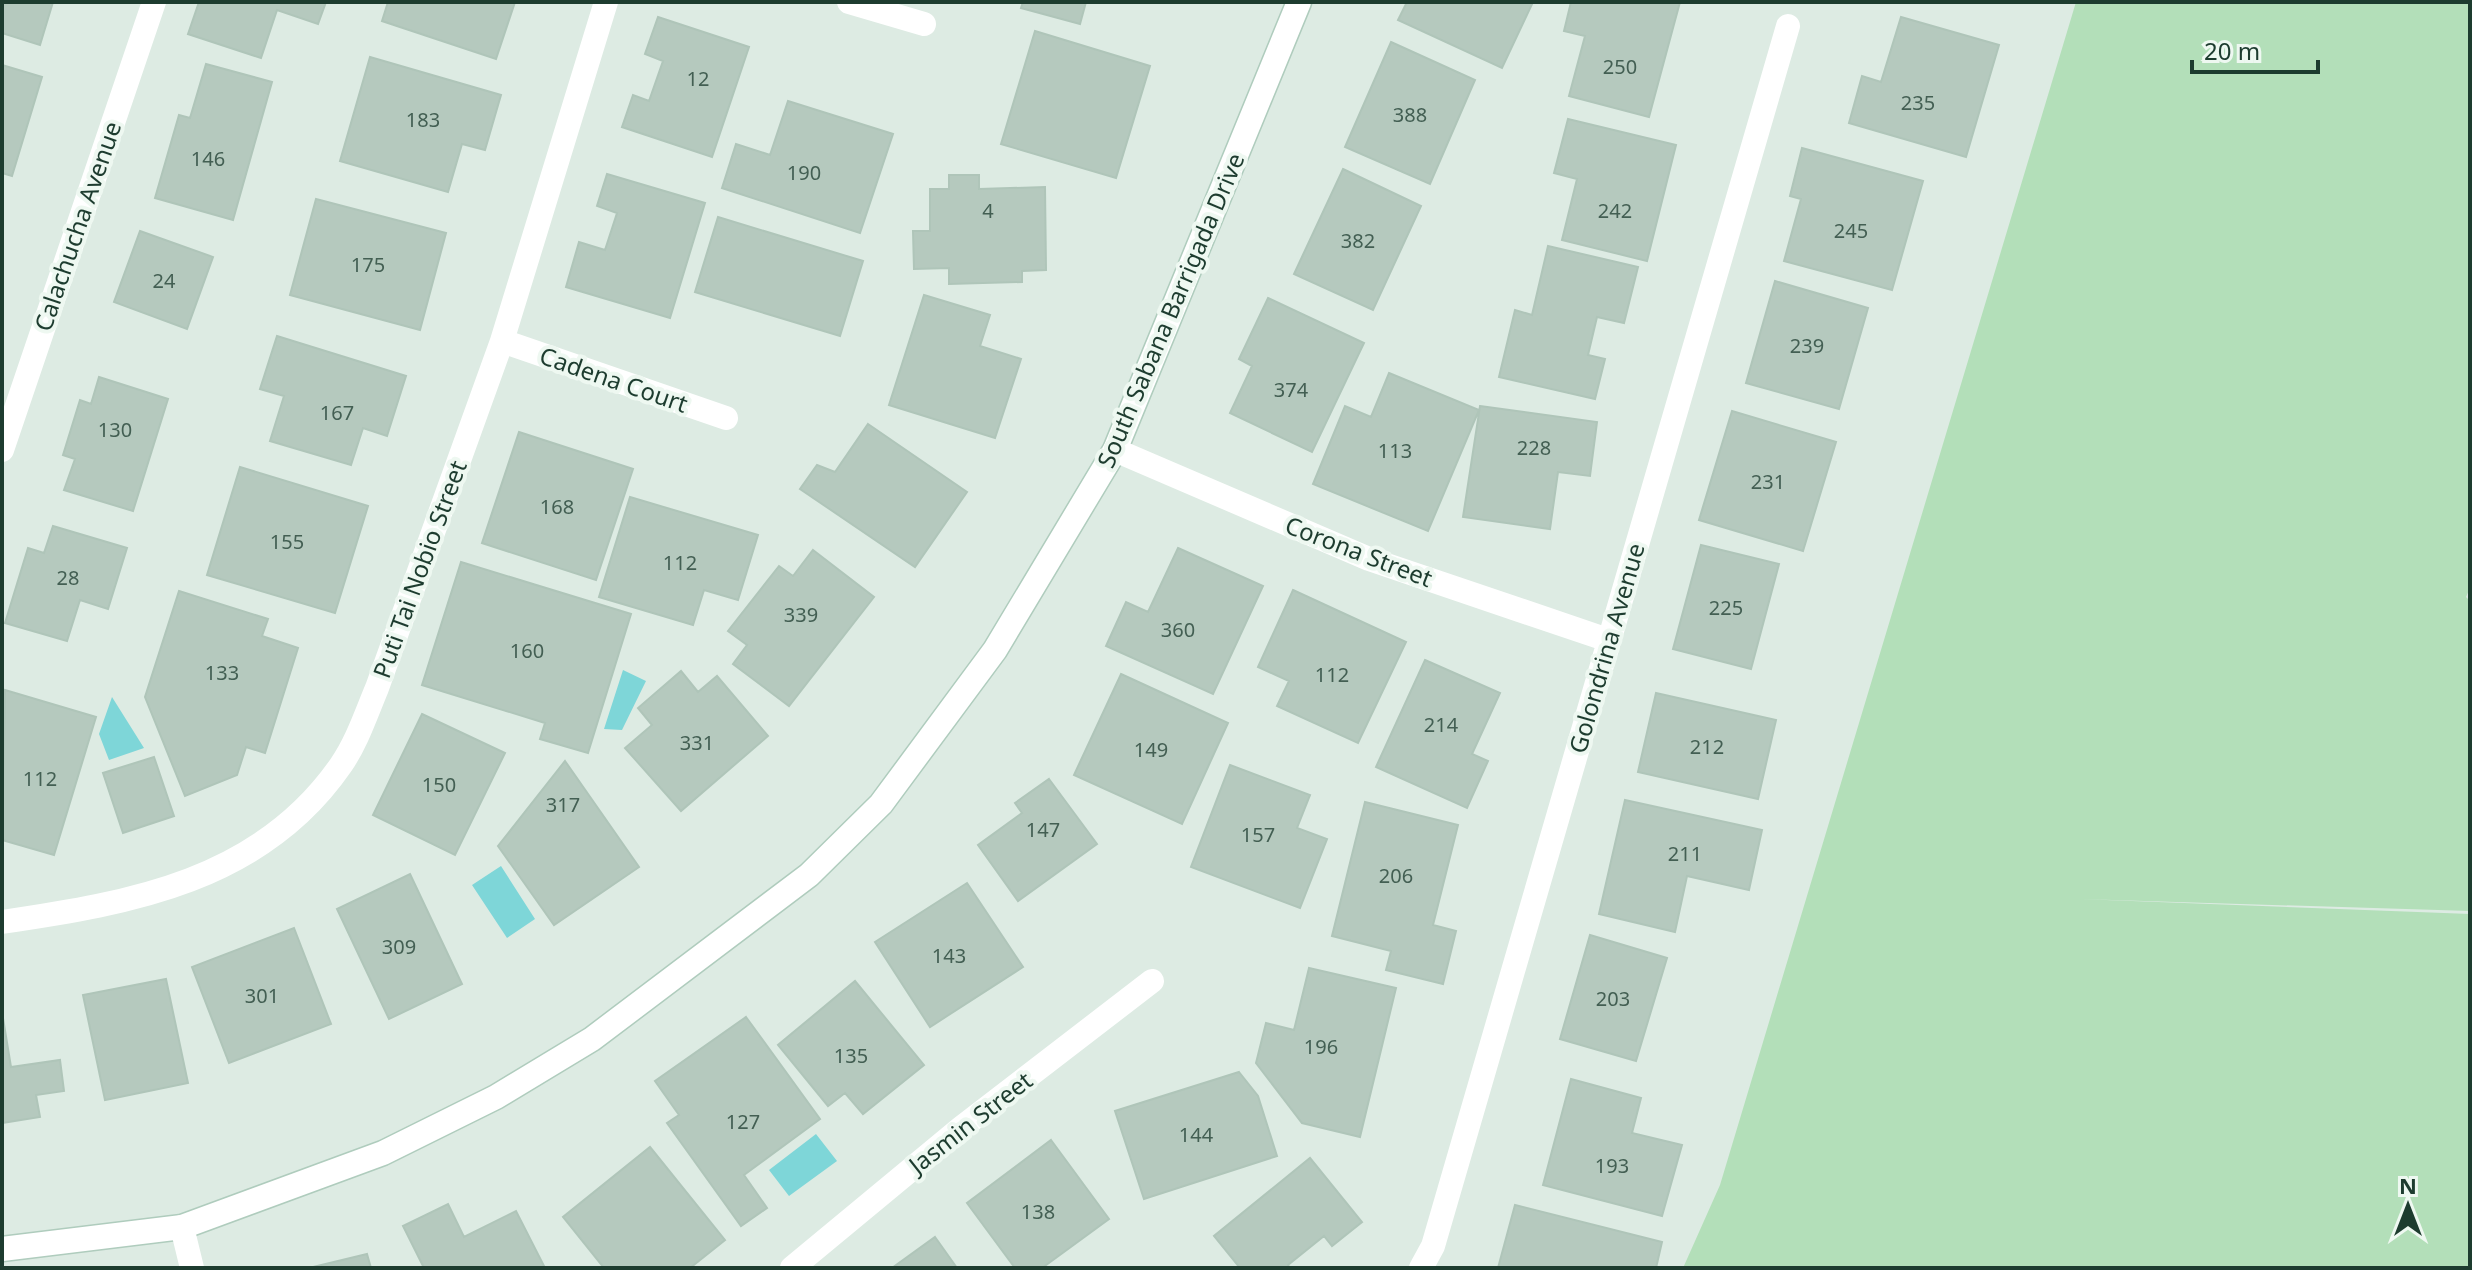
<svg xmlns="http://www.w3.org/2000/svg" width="2472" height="1270" font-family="'Noto Sans',sans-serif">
<rect width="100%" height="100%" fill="#ddebe3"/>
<path fill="#b3dfb9" d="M2076,2H2470V588L2466,597L2470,601V911L2080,899L2470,914V1268H1683L1720,1185Z"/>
<path fill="#7ed6d8" d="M623,670L646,681L622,730L604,729Z
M112,697L144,748L109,760L99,734Z
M501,866L535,919L507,938L472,885Z
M816,1134L837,1161L789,1196L769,1170Z"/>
<path fill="#b5c9be" stroke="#afc5b9" stroke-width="2" d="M2,2H53L40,45L2,33Z
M199,2H326L318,24L277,10L261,58L188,34Z
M388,2H515L496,59L382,21Z
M1023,2H1086L1080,24L1021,8Z
M1407,2H1533L1502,68L1398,20Z
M1571,2H1680L1649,117L1569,96L1585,36L1564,31Z
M658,17L749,47L712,157L622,127L633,95L649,101L663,61L645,54Z
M1901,17L1999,45L1966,157L1849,123L1862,76L1881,82Z
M1035,31L1150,66L1116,178L1001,144Z
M1391,42L1475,80L1430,184L1345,147Z
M370,57L501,95L485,150L462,144L448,192L340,161Z
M206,64L272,82L233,220L155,198L179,115L190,118Z
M2,65L42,77L12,176L2,173Z
M788,101L893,134L860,233L722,188L736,144L770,155Z
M1568,119L1676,145L1647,261L1562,240L1577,179L1554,173Z
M1802,148L1923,181L1892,290L1784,261L1801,199L1790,196Z
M1343,169L1421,206L1373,310L1294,274Z
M607,174L705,203L670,318L566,287L579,242L605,250L617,213L597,206Z
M949,175H979V189L1045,187L1046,270L1022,271V282L949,284V268L914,269L913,231H930V189H949Z
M316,199L446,233L420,330L290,295Z
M718,217L863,261L840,336L695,292Z
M140,231L213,257L187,329L114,302Z
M1548,246L1638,267L1624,323L1597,317L1588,355L1605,359L1595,399L1499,377L1515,310L1532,315Z
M1775,281L1868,308L1839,409L1746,383Z
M924,295L990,315L980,346L1021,359L995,438L889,405Z
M1268,298L1364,343L1312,452L1230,413L1252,366L1239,359Z
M277,336L406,376L387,436L363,428L351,465L270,441L284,396L260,389Z
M1389,373L1479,410L1428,531L1313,484L1345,406L1371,417Z
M99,377L168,399L133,511L64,490L75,459L63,455L80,400L91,404Z
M1480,406L1597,422L1590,476L1558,472L1550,529L1463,517Z
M1732,411L1836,442L1803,551L1699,520Z
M868,424L967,492L915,567L800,489L817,465L835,472Z
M519,432L633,469L596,580L482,543Z
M240,467L368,506L335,613L207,575Z
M630,497L758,535L738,600L704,590L693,625L599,597Z
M53,526L127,548L108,609L80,600L67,641L5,623L28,548L44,553Z
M1701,545L1779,564L1751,669L1673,649Z
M1178,548L1263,586L1213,694L1106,646L1126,602L1148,612Z
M813,550L874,597L789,706L733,664L747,645L728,631L779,566L793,576Z
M461,562L631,614L588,753L540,739L545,723L422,685Z
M1293,590L1406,642L1358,743L1277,706L1289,681L1258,667Z
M179,591L268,619L262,636L298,648L265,753L246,747L237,775L185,796L145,697Z
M1425,660L1500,693L1472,754L1488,761L1467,808L1376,767Z
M681,671L698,692L717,676L768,736L681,811L625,748L652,725L638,708Z
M1121,674L1228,723L1182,824L1074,775Z
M5,690L96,717L54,855L2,840Z
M1656,693L1776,720L1758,799L1638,772Z
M422,714L505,753L455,855L373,815Z
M154,757L174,816L123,833L103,773Z
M565,761L639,867L554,925L498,846Z
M1230,765L1310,795L1297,828L1327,839L1300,908L1191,867Z
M1049,779L1097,844L1018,901L978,845L1022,813L1015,803Z
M1625,800L1762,830L1749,890L1687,876L1675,932L1599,914Z
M1365,802L1458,825L1433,925L1456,931L1443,984L1386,970L1391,951L1332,936Z
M410,874L462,984L389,1019L337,909Z
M967,883L1023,967L930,1027L875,942Z
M294,928L331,1024L229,1063L192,967Z
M1590,935L1667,958L1636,1061L1560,1039Z
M1309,968L1396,988L1360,1137L1302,1123L1256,1063L1266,1023L1294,1030Z
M166,979L188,1083L105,1100L83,995Z
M855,981L924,1065L863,1114L845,1093L828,1106L778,1045Z
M2,1012L11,1067L60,1060L64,1091L36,1095L40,1117L2,1123Z
M746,1017L820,1119L744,1175L767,1208L741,1226L667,1123L679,1115L655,1081Z
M1239,1072L1258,1096L1277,1156L1144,1199L1115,1111Z
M1571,1079L1641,1098L1632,1133L1682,1145L1662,1216L1543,1185Z
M1051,1140L1109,1219L1042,1268H1015L967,1203Z
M650,1147L725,1240L690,1268H604L563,1217Z
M1310,1158L1362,1222L1332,1246L1324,1236L1288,1265L1290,1268H1240L1214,1236Z
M448,1204L464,1237L516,1211L545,1268H424L403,1226Z
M1515,1205L1662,1242L1656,1268H1498Z
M935,1237L957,1268H892Z
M367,1254L371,1268H309Z"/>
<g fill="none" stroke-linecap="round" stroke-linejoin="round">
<defs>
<path id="secondary" d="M2,1249L182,1227L383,1153L496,1097L592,1039L809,875L881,804L995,650L1115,450L1299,2"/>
</defs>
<use href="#secondary" stroke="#afccbd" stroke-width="27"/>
<path stroke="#fff" stroke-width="24" d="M849,2L924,24
M502,341L726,418
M2,450L154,2
M1115,450L1369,559L1608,640
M2,922C131,903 261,881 341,765C357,742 366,714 377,688L502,341L606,2
M182,1227L192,1268
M792,1268L961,1128L1152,981
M1421,1268L1433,1246L1788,26"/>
<use href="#secondary" stroke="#fff" stroke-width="24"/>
</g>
<g text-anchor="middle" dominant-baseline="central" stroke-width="8" stroke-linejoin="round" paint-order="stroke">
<g font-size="20" fill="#435f53">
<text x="1620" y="66">250</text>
<text x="698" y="78">12</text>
<text x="1918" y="102">235</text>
<text x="1410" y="114">388</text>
<text x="423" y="119">183</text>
<text x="208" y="158">146</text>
<text x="804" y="172">190</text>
<text x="988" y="210">4</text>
<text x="1615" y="210">242</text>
<text x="1851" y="230">245</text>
<text x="1358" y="240">382</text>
<text x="368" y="264">175</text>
<text x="164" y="280">24</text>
<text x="1807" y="345">239</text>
<text x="1291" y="389">374</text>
<text x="337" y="412">167</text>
<text x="115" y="429">130</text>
<text x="1534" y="447">228</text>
<text x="1395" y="450">113</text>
<text x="1768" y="481">231</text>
<text x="557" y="506">168</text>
<text x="287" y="541">155</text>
<text x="680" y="562">112</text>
<text x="68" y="577">28</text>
<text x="1726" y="607">225</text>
<text x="801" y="614">339</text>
<text x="1178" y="629">360</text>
<text x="527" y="650">160</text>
<text x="222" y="672">133</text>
<text x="1332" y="674">112</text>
<text x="1441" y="724">214</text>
<text x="697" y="742">331</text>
<text x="1707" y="746">212</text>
<text x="1151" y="749">149</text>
<text x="40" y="778">112</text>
<text x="439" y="784">150</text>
<text x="563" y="804">317</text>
<text x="1043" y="829">147</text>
<text x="1258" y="834">157</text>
<text x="1685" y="853">211</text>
<text x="1396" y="875">206</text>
<text x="399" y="946">309</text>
<text x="949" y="955">143</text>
<text x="262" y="995">301</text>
<text x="1613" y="998">203</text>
<text x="1321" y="1046">196</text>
<text x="851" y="1055">135</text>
<text x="743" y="1121">127</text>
<text x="1196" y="1134">144</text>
<text x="1612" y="1165">193</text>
<text x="1038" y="1211">138</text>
</g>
<g font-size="24" fill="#1d3c2f" stroke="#eef8f1">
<text transform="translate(77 226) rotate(-71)">Calachucha Avenue</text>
<text transform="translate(1170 310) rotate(-67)">South Sabana Barrigada Drive</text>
<text transform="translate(614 379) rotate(19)">Cadena Court</text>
<text transform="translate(1359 551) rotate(21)">Corona Street</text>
<text transform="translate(419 569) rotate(-70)">Puti Tai Nobio Street</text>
<text transform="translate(1606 648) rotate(-74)">Golondrina Avenue</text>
<text transform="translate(970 1122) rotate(-38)">Jasmin Street</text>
</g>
</g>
<rect width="2472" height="1270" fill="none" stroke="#1d3c2f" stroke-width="8"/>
<g transform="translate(2408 1206)" stroke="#eef8f1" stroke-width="6" paint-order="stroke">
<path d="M0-6L14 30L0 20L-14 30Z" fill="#1d3c2f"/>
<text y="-12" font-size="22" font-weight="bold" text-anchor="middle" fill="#1d3c2f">N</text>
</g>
<path d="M2192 60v12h126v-12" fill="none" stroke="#1d3c2f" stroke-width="4"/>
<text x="2204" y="60" font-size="24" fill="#1d3c2f" stroke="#eef8f1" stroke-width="6" paint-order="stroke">20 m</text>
</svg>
